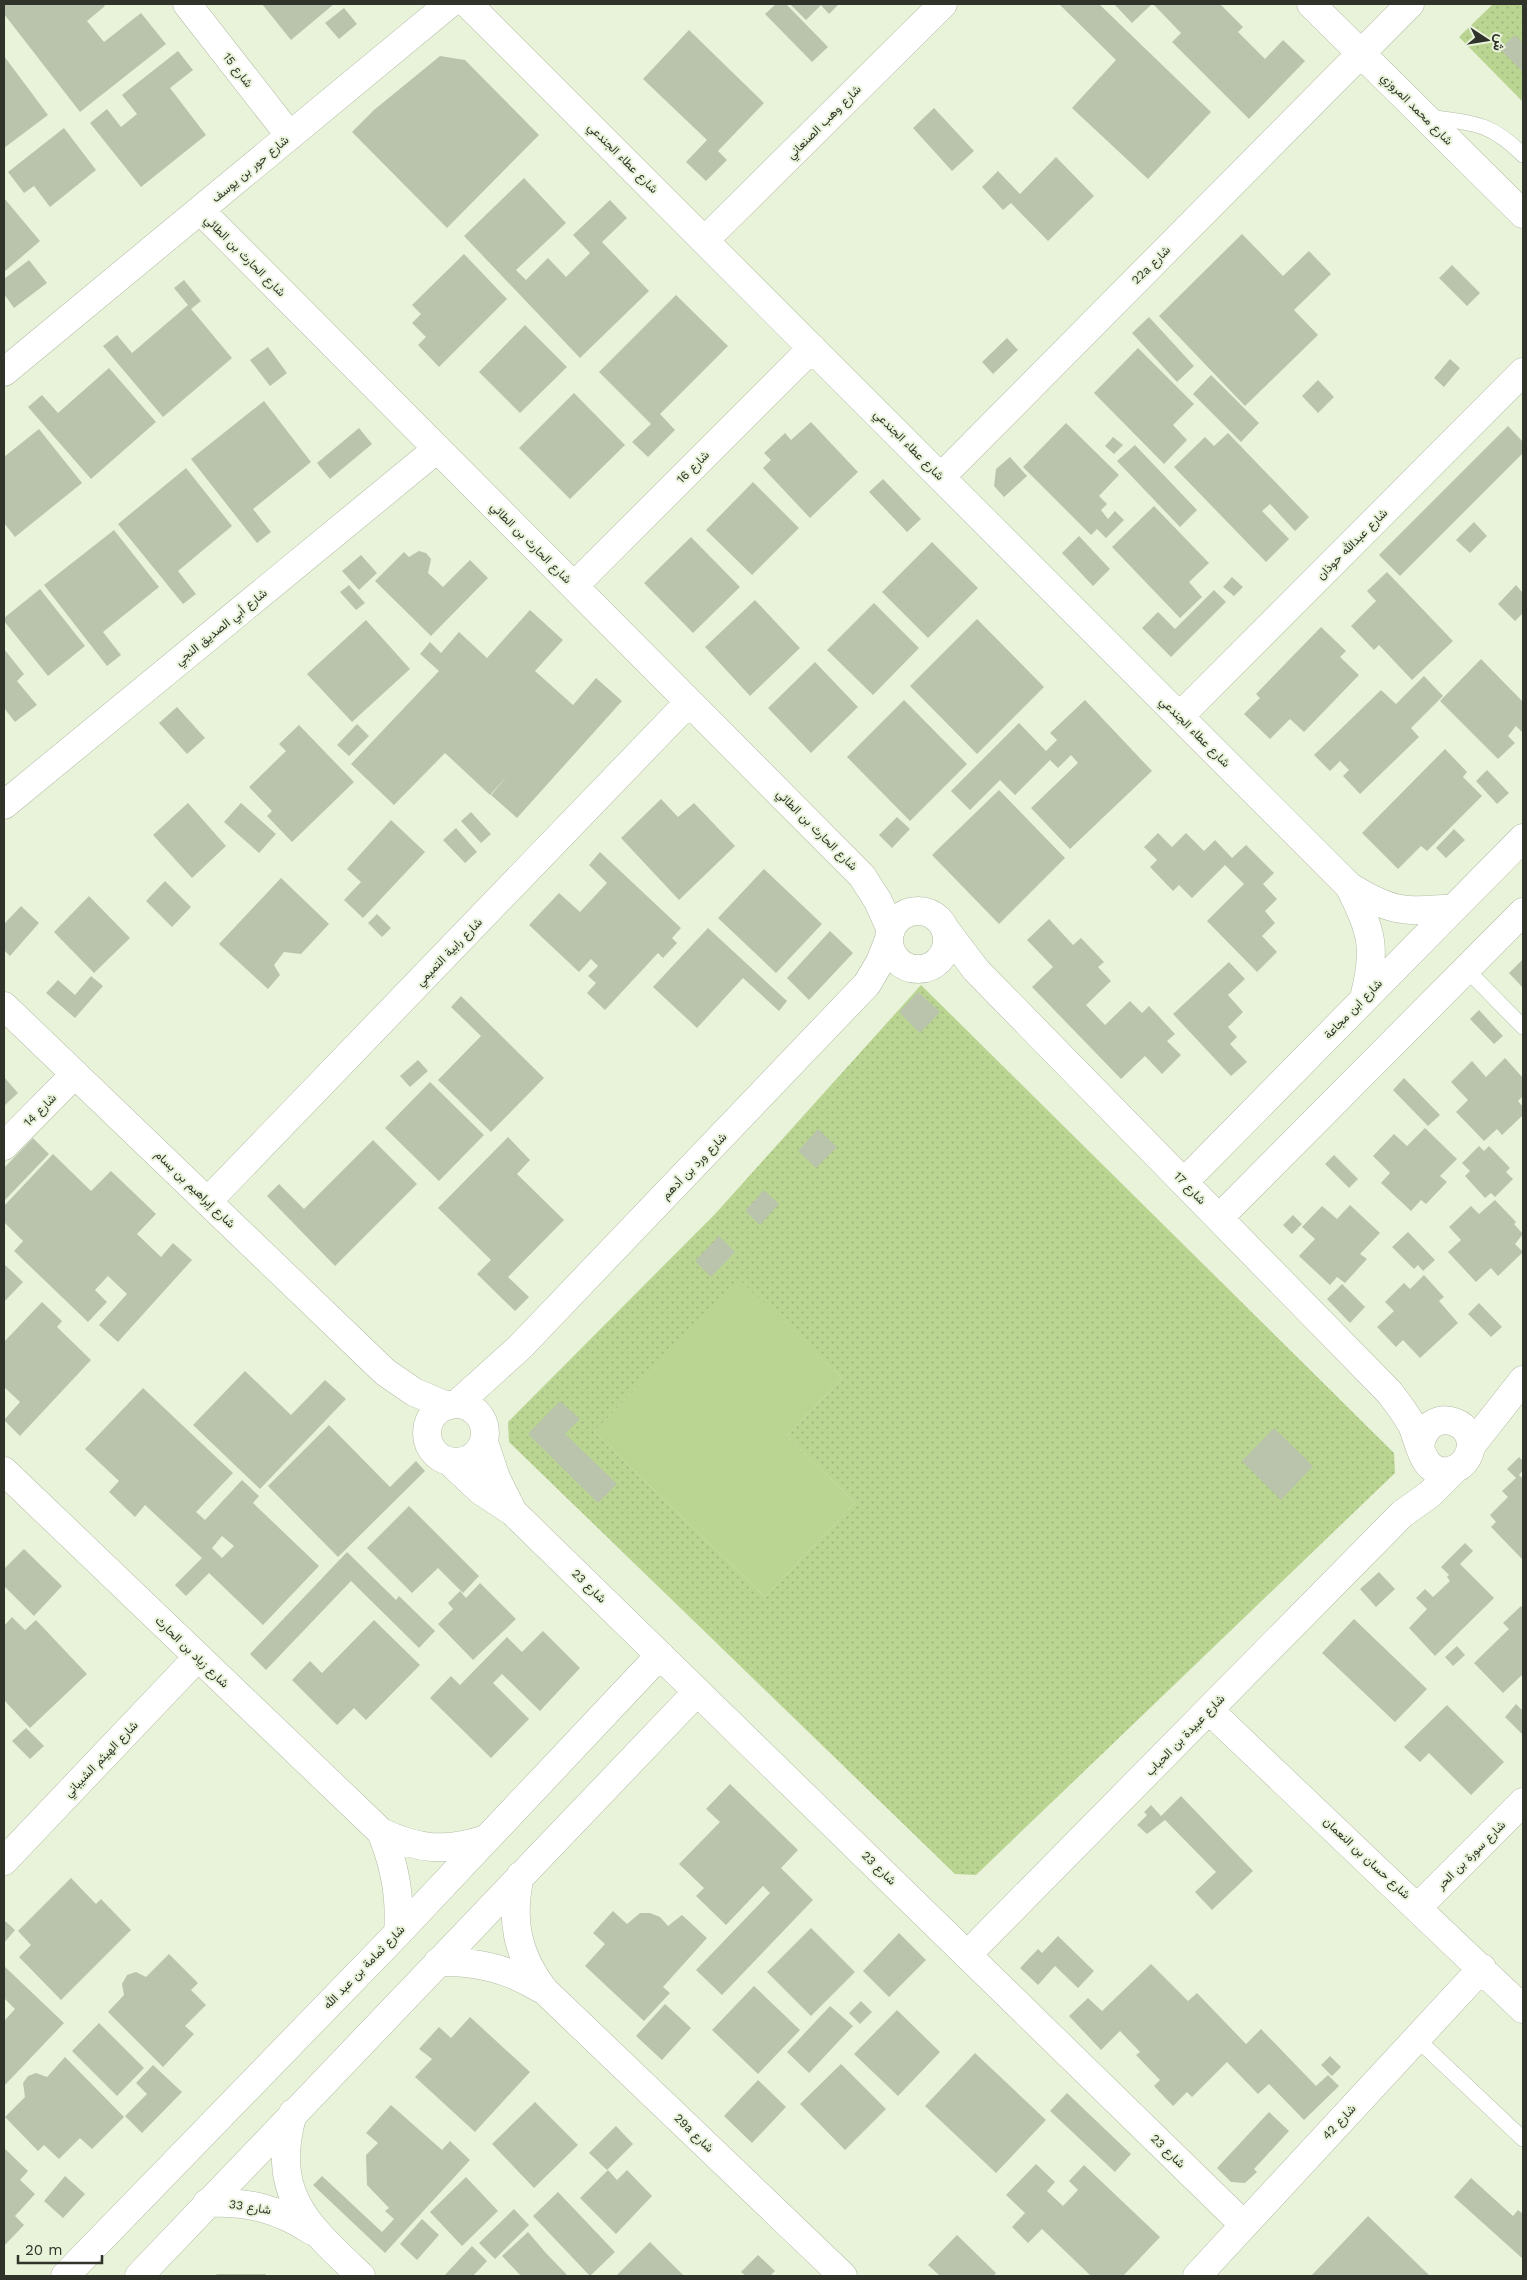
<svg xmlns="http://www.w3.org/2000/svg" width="1527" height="2280" font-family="'Work Sans',Vazirmatn,sans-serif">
<defs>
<pattern id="park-dots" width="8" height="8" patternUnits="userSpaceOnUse" patternTransform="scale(1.25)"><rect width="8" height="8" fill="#bad491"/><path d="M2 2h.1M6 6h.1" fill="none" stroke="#a0b67d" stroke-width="1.8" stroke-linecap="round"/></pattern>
</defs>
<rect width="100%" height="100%" fill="#e8f3da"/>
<path fill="#bad491" d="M740,1279L842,1378L787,1436L855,1503L765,1597L594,1432Z"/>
<path fill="url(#park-dots)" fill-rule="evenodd" d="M1493,4H1523V102L1459,37Z
M921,985L1394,1453L1395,1473L976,1875L955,1874L509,1442L508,1422L716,1213ZM740,1280L842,1378L787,1436L855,1503L765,1597L594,1432Z"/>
<path fill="#bac4ad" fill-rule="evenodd" d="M4,4H103L105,6L87,21L104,42L141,13L166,44L80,112L4,14Z
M262,4H334L291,40Z
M776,4H786L828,47L812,62L765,14Z
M790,4H839L829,14L821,5L806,20Z
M1059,4H1099L1211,112L1148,179L1072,108L1116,60Z
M1114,4H1152L1132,23Z
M1153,4H1220L1243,27L1238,32L1265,59L1283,40L1305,61L1249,119L1172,42L1181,33Z
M344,8L357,24L339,39L325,23Z
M689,30L764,103L718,151L727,160L706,181L686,162L707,140L643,79Z
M1515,35L1523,43V72L1500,49Z
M178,51L193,70L170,88L206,135L141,187L90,123L107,109L121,127L137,114L122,95Z
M4,56L48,115L4,148Z
M440,56L465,60L539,135L447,228L352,132L374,110Z
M934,108L974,151L952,171L913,128Z
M64,128L96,170L50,207L34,186L24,193L8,172Z
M1056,157L1094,196L1048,241L1011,203L1003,210L982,187L998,171L1020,194Z
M524,178L566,223L516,270L526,280L548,258L566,277L590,253L573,235L610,200L627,218L602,242L649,291L580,358L464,236Z
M4,198L40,241L4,272Z
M1242,234L1283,276L1309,251L1331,274L1294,310L1318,335L1245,406L1159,316Z
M464,254L507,299L439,367L418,345L426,337L412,323L421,314L412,305Z
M29,260L47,283L14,308L4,294V279Z
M1452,265L1480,293L1467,306L1439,278Z
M184,280L201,301L191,309L232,358L163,417L103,346L117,335L132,353L188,305L174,288Z
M676,295L728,346L660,414L675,430L648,457L632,442L651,424L599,372Z
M1149,317L1194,366L1177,382L1132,333Z
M525,325L567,367L520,413L479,372Z
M1007,338L1018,350L993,374L982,362Z
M268,347L287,373L270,386L250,360Z
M1138,348L1194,404L1173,425L1187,440L1164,464L1094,393Z
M1450,359L1460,368L1444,387L1434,378Z
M109,368L156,422L91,479L28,407L42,395L58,413Z
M1211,375L1259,423L1241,442L1193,394Z
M1318,380L1334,397L1318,413L1302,396Z
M574,393L625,445L570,499L519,448Z
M264,401L311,462L253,509L271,532L257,543L191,459Z
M811,422L858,472L810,518L763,468L771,460L764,453L785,433L791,440Z
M1066,423L1119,475L1099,496L1107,504L1101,510L1108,519L1115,511L1124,520L1106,538L1097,529L1091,535L1023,467Z
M1508,426L1523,442V453L1400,576L1379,555Z
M359,428L372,444L330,479L317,463Z
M39,429L82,483L15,537L4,523V457Z
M1228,433L1309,517L1295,531L1270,504L1262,511L1289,539L1266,562L1174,467L1205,437L1214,446Z
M1113,437L1123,445L1114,454L1105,446Z
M1135,445L1197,510L1180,527L1117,461Z
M1010,457L1027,476L1004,497L994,486L996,469Z
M186,468L232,526L178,571L196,594L183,604L118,524Z
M883,479L921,519L907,532L869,492Z
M753,482L799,528L752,575L706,530Z
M1154,506L1209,563L1189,582L1202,597L1180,618L1112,547Z
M1474,522L1487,536L1470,553L1456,540Z
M114,530L159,587L103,632L121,655L107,666L44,585Z
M1079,536L1110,569L1093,586L1062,553Z
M691,537L740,587L693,633L644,583Z
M932,542L978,588L928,638L882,592Z
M419,551L426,553L431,559L428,573L443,587L470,560L488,578L431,636L375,581L404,552L409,557Z
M361,555L377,573L359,590L342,571Z
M1387,572L1453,641L1412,680L1379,645L1374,650L1351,626L1376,601L1367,591Z
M1232,577L1243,587L1234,596L1223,587Z
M349,585L365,603L356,610L340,592Z
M1516,585L1523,593V613L1515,621L1498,604Z
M40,589L85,646L48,676L4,621V618Z
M1214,590L1226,602L1171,657L1142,628L1158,612L1175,629Z
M755,600L800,648L750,696L705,647Z
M874,603L919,648L873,695L827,650Z
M530,610L563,640L535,671L573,705L596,678L622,701L517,818L491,795L508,775L490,795L445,753L394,805L351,764L439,671L420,654L430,642L441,653L459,632L487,658Z
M977,619L1044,687L977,754L910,686Z
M366,620L410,669L352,722L307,674Z
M1321,627L1346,651L1340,657L1359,675L1304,732L1290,719L1270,739L1244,714L1260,698L1256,694Z
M4,649L24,674L17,681L37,705L15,722L4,708Z
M1481,659L1523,702V733L1516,726L1508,736L1515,743L1498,759L1440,701Z
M815,662L858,707L811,753L768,708Z
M1424,676L1443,696L1411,728L1419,737L1360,794L1343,776L1349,770L1340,761L1330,771L1314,755L1381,690L1396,704Z
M904,700L967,764L910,821L847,757Z
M1085,700L1152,771L1070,849L1031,808L1078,763L1071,755L1058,768L1050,760L1015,795L1000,780L970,810L951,791L1019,723L1046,751L1057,740L1050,733Z
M177,707L205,738L187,754L159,723Z
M357,724L369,736L349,756L337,745Z
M299,725L354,782L292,842L267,816L272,811L249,787L286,751L279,744Z
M1445,749L1467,772L1463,777L1482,796L1427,851L1421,846L1398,869L1362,833Z
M1487,770L1509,793L1497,804L1476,781Z
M999,790L1065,858L999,924L932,855Z
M661,799L678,817L694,803L735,846L679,900L621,838Z
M188,803L226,846L192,878L153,835Z
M241,803L276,834L259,853L224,822Z
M471,812L491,834L481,843L461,821Z
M897,817L910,829L892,848L879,835Z
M391,820L425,852L363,918L344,900L361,882L347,869Z
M456,828L477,852L465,863L443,840Z
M1454,829L1465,840L1446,858L1436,848Z
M1158,833L1172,847L1186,833L1204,851L1215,840L1232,858L1246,845L1274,873L1263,884L1277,899L1265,911L1275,923L1262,936L1277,952L1257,972L1207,921L1244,884L1225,865L1192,898L1179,885L1173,891L1150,867L1157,860L1144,847Z
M600,852L681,928L672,938L677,943L663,958L658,953L605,1010L587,993L596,983L588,976L598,966L591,959L579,972L529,925L559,893L580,912L607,883L589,865Z
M764,869L822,924L776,973L718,918Z
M281,878L329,924L301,954L284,952L274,965L280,975L268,989L219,944Z
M165,881L191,907L172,927L146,901Z
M89,896L130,938L94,973L54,932Z
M21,906L39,923L10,956L4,950V924Z
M377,914L391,928L382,937L368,923Z
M1049,919L1073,945L1081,938L1104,962L1098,967L1111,981L1086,1005L1105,1025L1130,1001L1142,1013L1149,1006L1175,1034L1167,1041L1181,1055L1162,1074L1145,1056L1121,1079L1032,987L1053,967L1027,940Z
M708,928L787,1001L779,1011L743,978L697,1028L653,987Z
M830,931L853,953L809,1000L787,978Z
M1523,959V988L1509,973Z
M1229,962L1245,979L1228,995L1243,1012L1228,1027L1237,1037L1230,1044L1247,1062L1231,1076L1173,1014Z
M91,976L103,986L75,1018L46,993L58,980L75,995Z
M918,992L940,1012L920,1033L899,1012Z
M461,996L544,1078L491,1132L438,1080L481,1036L451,1007Z
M1479,1010L1503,1036L1494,1044L1470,1019Z
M1505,1058L1523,1078V1096L1518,1101L1523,1107V1115L1502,1135L1497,1129L1484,1141L1456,1112L1468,1100L1451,1082L1472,1061L1486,1077Z
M418,1060L428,1071L410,1087L400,1076Z
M4,1077L18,1093L4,1106Z
M1404,1078L1440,1115L1428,1126L1393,1090Z
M430,1082L484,1135L439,1181L385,1128Z
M1425,1128L1457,1159L1440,1176L1447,1182L1426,1204L1421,1200L1411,1211L1381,1183L1390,1173L1373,1156L1394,1134L1407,1146Z
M818,1129L837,1147L816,1168L798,1151Z
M508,1137L530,1160L517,1174L564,1220L508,1277L529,1297L515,1311L477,1274L491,1260L438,1208Z
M33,1138L49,1154L4,1201V1168Z
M373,1140L417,1184L335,1266L267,1196L279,1184L304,1209Z
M1479,1146L1484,1151L1489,1146L1510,1168L1506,1172L1513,1179L1495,1197L1491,1193L1485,1198L1465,1176L1470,1171L1462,1163Z
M53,1154L91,1191L111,1171L156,1214L137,1234L161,1257L173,1243L192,1260L118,1342L99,1325L127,1294L108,1276L95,1290L107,1302L88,1322L14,1251L23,1241L4,1222V1206Z
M1334,1155L1358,1179L1349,1188L1325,1164Z
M764,1190L779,1204L760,1225L745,1211Z
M1495,1200L1516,1222L1514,1224L1523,1234L1515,1244L1523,1252L1498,1276L1491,1268L1476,1282L1448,1252L1461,1240L1449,1227L1471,1206L1479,1214Z
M1350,1205L1380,1233L1360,1254L1367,1259L1345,1283L1337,1277L1330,1285L1299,1256L1315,1239L1302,1227L1322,1206L1337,1219Z
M1293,1215L1302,1224L1292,1234L1283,1225Z
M1408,1232L1435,1260L1423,1271L1418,1265L1414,1269L1392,1247Z
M719,1236L735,1252L711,1277L695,1261Z
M4,1264L23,1282L4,1302Z
M1424,1275L1444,1297L1439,1301L1458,1323L1420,1358L1403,1340L1396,1347L1377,1327L1394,1311L1385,1302L1404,1283L1410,1289Z
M1342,1284L1365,1307L1350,1323L1327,1299Z
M42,1302L62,1321L57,1327L91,1360L20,1436L4,1420L20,1402L4,1387V1342Z
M1479,1303L1502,1327L1491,1337L1468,1314Z
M245,1371L291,1415L325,1380L346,1399L260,1489L193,1425Z
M143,1388L233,1473L196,1512L205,1520L242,1480L259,1496L253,1503L319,1566L263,1625L209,1573L186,1596L175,1585L202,1558L145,1505L135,1517L109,1492L119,1481L85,1449ZM222,1536L234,1546L222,1558L212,1548Z
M560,1401L580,1419L565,1434L617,1484L598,1503L528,1434Z
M329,1425L390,1487L416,1461L425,1471L338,1557L268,1486Z
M1274,1428L1313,1466L1281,1500L1242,1461Z
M1519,1457L1523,1461V1470L1519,1475L1523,1479V1560L1491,1527L1496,1522L1490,1515L1508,1497L1502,1491L1516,1478L1507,1469Z
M409,1506L479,1576L463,1593L438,1568L412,1593L367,1548Z
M1465,1543L1473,1551L1460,1564L1494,1598L1435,1656L1409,1628L1427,1609L1416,1598L1425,1589L1433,1597L1450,1581L1447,1577L1449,1575L1441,1567Z
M24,1549L62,1586L34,1616L4,1586V1569Z
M347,1552L396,1600L399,1596L435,1631L419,1648L351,1581L266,1670L250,1654Z
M1379,1572L1395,1589L1376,1607L1360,1589Z
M480,1583L516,1619L473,1660L438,1624L453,1609L448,1603L460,1591L466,1598Z
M1521,1606L1523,1608V1674L1503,1693L1474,1663L1509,1629L1503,1623Z
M12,1617L25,1630L36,1620L87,1674L30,1728L4,1700V1626Z
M1354,1619L1427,1689L1395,1722L1322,1653Z
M374,1620L420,1665L366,1720L354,1708L337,1725L292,1680L310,1661L322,1673Z
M543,1631L580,1668L540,1711L502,1674L493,1683L529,1719L491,1758L430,1698L451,1676L460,1685L507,1637L522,1652Z
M1457,1646L1465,1655L1453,1666L1445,1657Z
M1516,1704L1523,1711V1735L1505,1717Z
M1447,1705L1504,1762L1471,1795L1429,1753L1420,1762L1404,1747Z
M26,1728L44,1746L30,1759L12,1741Z
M730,1784L798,1850L781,1868L813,1900L722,1995L696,1970L770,1893L763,1886L726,1925L696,1896L704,1888L679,1864L720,1822L706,1809Z
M1181,1796L1253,1871L1212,1910L1195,1892L1216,1872L1165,1820L1147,1834L1137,1825L1147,1815L1144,1812L1151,1805L1161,1816Z
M71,1878L96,1904L101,1899L131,1930L61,2000L19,1957L31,1945L18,1931Z
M613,1911L627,1924L640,1913H650L660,1917L668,1926L682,1915L707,1938L663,1987L670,1993L644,2021L585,1966L605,1944L593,1933Z
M4,1920L15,1930L4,1943Z
M811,1928L855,1972L811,2016L767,1972Z
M899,1933L926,1960L889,1997L863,1971Z
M1058,1936L1094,1971L1078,1988L1055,1966L1038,1985L1020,1968L1038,1949L1042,1953Z
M169,1954L198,1983L191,1990L206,2005L185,2026L194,2034L163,2067L108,2012L124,1995L122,1984L127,1975L136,1972L146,1977Z
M1151,1964L1188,2001L1197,1993L1246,2044L1261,2029L1316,2086L1328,2075L1339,2086L1304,2120L1269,2084L1258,2094L1227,2062L1192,2097L1187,2092L1173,2106L1154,2086L1160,2080L1136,2055L1140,2052L1120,2031L1101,2050L1069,2016L1088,1998L1102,2011Z
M4,1966L64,2023L4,2086V2021L15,2009L4,1998Z
M754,1986L800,2030L758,2074L712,2030Z
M861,2001L872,2012L860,2024L849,2013Z
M665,2004L691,2028L662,2060L636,2036Z
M830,2006L853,2026L809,2073L787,2052Z
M897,2010L940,2052L898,2096L854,2054Z
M470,2017L530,2072L475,2132L415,2077L432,2059L419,2049L439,2027L451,2038Z
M99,2023L144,2068L117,2096L72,2051Z
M975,2053L1046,2120L996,2173L925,2106Z
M1330,2056L1341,2067L1332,2076L1321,2065Z
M65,2057L124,2117L92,2149L80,2138L59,2159L44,2145L38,2151L5,2117L25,2097L23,2083L28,2076L36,2073L47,2077Z
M841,2064L886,2109L845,2150L800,2104Z
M153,2065L182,2092L142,2133L125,2116L147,2094L136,2083Z
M758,2080L786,2107L752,2143L724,2116Z
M1067,2093L1131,2154L1115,2172L1050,2111Z
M535,2102L578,2145L534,2188L492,2144Z
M391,2105L442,2150L450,2141L470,2160L385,2253L313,2185L322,2176L382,2232L394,2219L385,2211L389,2208L367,2185L366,2155L378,2143L366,2133Z
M1269,2112L1289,2131L1254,2169L1257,2172L1245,2183L1231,2182L1217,2168Z
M616,2126L633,2144L607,2170L589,2153Z
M4,2148L28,2171L20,2180L35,2194L15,2216L24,2225L4,2246Z
M1036,2164L1055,2182L1047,2191L1063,2206L1078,2190L1069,2181L1084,2165L1160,2237L1123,2276H1091L1042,2229L1028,2243L1012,2227L1025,2213L1006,2195Z
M608,2170L617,2180L627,2170L652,2196L616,2234L580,2198Z
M65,2176L85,2194L63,2218L44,2201Z
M466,2177L498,2211L462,2246L430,2212Z
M1471,2178L1513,2216L1518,2210L1523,2214V2259L1454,2197Z
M558,2192L615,2252L590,2276L533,2216Z
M514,2209L529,2225L495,2259L479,2243Z
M1368,2216L1430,2276H1311Z
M422,2219L439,2235L417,2260L400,2244Z
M528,2232L545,2252L568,2276H521L502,2256Z
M957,2235L996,2273L993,2276H940L928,2265Z
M650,2242L684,2276H616Z
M472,2246L487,2261L473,2276H444Z
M758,2255L775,2271L770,2276H746L741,2272Z
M217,2274H265L267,2276H215Z"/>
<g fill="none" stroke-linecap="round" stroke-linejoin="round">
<defs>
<path id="lane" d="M1428,117C1473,123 1490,122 1523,155
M1466,969L1523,1027
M1417,2039L1523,2139"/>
<path id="street" d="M187,4L290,136
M468,4L1349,886C1390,912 1406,913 1453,908
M1311,4L1523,214
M200,210L862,876L878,901L891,930
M705,240L943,4
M4,372L449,4
M941,477L1410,4
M574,586L812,348
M1180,716L1523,372
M4,805L437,449
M1349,886C1372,932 1377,948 1364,998
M889 940a29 29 0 1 1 58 0a29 29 0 1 1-58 0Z
M945,929L976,970L1390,1393C1398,1404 1406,1414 1412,1425C1420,1443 1422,1475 1449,1471C1457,1469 1463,1465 1467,1458C1486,1424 1429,1400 1420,1445
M4,1006L385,1372L414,1392L447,1406
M4,1146L75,1074
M1184,1182L1523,838
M208,1201L689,702
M1219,1218L1523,912
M457,1404L520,1347L867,984L880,962L889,939
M427 1433a29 29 0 1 1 58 0a29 29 0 1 1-58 0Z
M484,1442L496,1478L512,1510
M1471,1446L1523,1380
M450,1462L481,1491L513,1512L1244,2225
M4,1471L381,1832C419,1850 446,1852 486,1839
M1209,1710L1523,2009
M381,1832C395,1865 401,1897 398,1933
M4,1861L198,1657
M520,1876C510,1919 517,1955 544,1990L843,2276
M1418,1907L1523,1802
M967,1955L1402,1514L1430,1494L1455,1469
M438,1962C477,1961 509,1969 541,1989
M293,2113C270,2194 306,2224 361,2276
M207,2203C247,2201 279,2209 312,2231
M65,2276L398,1933L660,1655
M139,2276L697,1692
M1197,2276L1482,1968"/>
</defs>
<use href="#lane" stroke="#b3bda6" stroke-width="16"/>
<use href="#street" stroke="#b3bda6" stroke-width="29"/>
<use href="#lane" stroke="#fff" stroke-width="15"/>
<use href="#street" stroke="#fff" stroke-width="28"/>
</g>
<g text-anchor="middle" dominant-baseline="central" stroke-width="4" stroke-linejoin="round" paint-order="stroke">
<g font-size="12" fill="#2f3329" stroke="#e8f3da">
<text transform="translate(238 70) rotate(52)">شارع 15</text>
<text transform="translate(1417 109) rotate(45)">شارع محمد المروزي</text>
<text transform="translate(824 122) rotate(-45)">شارع وهب الصنعاني</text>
<text transform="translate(623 158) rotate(45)">شارع عطاء الجندعي</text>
<text transform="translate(250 169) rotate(-40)">شارع حور بن يوسف</text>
<text transform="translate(245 256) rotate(45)">شارع الحارث بن الطائي</text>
<text transform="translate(1151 265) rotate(-45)">22a شارع</text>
<text transform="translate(909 445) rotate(45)">شارع عطاء الجندعي</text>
<text transform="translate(693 467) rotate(-45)">شارع 16</text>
<text transform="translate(531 543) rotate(45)">شارع الحارث بن الطائي</text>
<text transform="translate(1352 544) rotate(-45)">شارع عبدالله حوذان</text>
<text transform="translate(221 627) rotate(-39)">شارع أبي الصديق النجي</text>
<text transform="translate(1195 732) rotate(45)">شارع عطاء الجندعي</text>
<text transform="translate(817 830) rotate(45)">شارع الحارث بن الطائي</text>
<text transform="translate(449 952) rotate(-46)">شارع رابية التميمي</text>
<text transform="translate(1353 1009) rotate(-46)">شارع ابن مجاعة</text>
<text transform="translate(40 1110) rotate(-45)">شارع 14</text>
<text transform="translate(694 1166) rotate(-46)">شارع ورد بن أدهم</text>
<text transform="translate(1190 1188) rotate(46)">شارع 17</text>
<text transform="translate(195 1189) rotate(44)">شارع إبراهيم بن بسام</text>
<text transform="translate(589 1586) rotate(44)">شارع 23</text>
<text transform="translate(192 1652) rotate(44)">شارع زياد بن الحارث</text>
<text transform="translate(1185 1735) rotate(-46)">شارع عبيدة بن الحباب</text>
<text transform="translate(101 1759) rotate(-46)">شارع الهيثم الشيباني</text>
<text transform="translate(1471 1855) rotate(-45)">شارع سورة بن الحر</text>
<text transform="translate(1367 1858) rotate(43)">شارع حسان بن النعمان</text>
<text transform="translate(879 1868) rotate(44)">شارع 23</text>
<text transform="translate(364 1967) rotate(-46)">شارع ثمامة بن عبد الله</text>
<text transform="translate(1339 2122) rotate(-47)">شارع 42</text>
<text transform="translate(694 2133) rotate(44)">29a شارع</text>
<text transform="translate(1168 2151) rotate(44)">شارع 23</text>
<text transform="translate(250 2207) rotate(9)">شارع 33</text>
</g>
</g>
<rect width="1527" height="2280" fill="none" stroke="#2f3329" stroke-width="10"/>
<g transform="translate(1487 40) rotate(102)" stroke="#e8f3da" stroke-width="4" paint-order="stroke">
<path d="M0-4L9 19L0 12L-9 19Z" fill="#2f3329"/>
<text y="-8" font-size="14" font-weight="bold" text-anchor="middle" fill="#2f3329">ش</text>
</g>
<path d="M18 2255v8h84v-8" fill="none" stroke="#2f3329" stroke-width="2.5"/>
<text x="25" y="2255" font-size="15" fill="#2f3329" stroke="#e8f3da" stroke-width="4" paint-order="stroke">20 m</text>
</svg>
